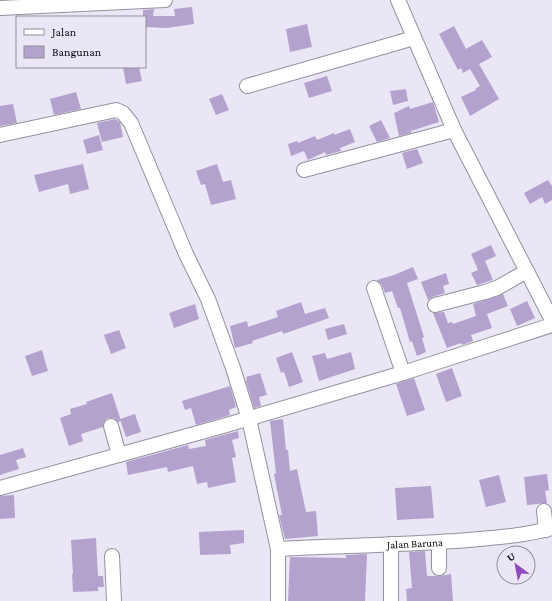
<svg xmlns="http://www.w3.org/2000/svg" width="552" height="601" font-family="'Crimson Pro',serif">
<rect width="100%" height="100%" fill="#ebe6f5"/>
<path fill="#b3a2ce" d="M192,7L194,24L167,28L145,27V17H143V10L154,9L153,16H175L174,9Z
M307,24L312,47L290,52L286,29Z
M454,26L466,49L482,40L492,57L479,64L499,99L470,116L461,97L476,90L475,89L480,86L470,69L463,73L461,68L458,70L439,34Z
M123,67H139L142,81L126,84Z
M327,76L332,91L309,98L304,83Z
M406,89L408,101L393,105L390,91Z
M76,92L81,109L54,115L50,99Z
M222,94L229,110L216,115L209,99Z
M433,102L439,122L411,131V133L399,136L394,113L409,106L410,109Z
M13,104L17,123L0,126V106Z
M115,119L120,122L123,137L102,142L97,123Z
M381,120L390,138L377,142L369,126Z
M350,129L355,142L340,148L341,151L326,155L325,152L308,160L304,151L291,156L288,144L297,141L298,143L315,136L317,140L334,133V135Z
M99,135L103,150L87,154L83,140Z
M417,149L423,163L407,169L402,153Z
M83,164L89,189L70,194L68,184L39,192L34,175Z
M217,164L223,182L231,180L236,199L211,205L205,184L201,185L196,171Z
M548,180L552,186V200L545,204L542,197L530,204L524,193Z
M491,245L496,256L485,261L493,280L477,285L471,273L478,270L471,254Z
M413,267L418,279L407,283L424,337L422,338L426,352L417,356L412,341L410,342L400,308H398L392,291L385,293L382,285L377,280L394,275Z
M446,273L449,284L443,286L445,293L432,297L428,300L421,282Z
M503,294L508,306L487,314L492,328L471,335L473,341L462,345L461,343L447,348L433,313L444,312L448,323L452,322L453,324L476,316L473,304Z
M527,301L535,318L517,326L510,309Z
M301,302L305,314L325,308L329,318L283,334L282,331L252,341L253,343L235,348L230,326L247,321L248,327L278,317L276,311Z
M195,304L199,319L174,328L169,313Z
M344,324L347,334L328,340L325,329Z
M119,330L126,348L111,354L104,335Z
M42,350L48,371L32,376L25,356Z
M292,352L303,382L289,387L284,372L281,373L276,358Z
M351,352L355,369L319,381L312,356L325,353L327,359Z
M452,368L462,396L446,402L436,374Z
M260,373L267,395L259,397L261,406L254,408L246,381L247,380L246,377Z
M414,378L425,410L407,416L396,384Z
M230,386L236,407L229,410L230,415L196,425L191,408L185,410L182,401Z
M112,393L121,421L118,422L114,418H108L105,420L103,427L81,434L83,441L69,446L60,418L71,414L70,409L87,404L86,402Z
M135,414L141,432L126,437L120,419Z
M283,419L286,450H288L290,471L297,469L306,512L316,511L318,536L285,539L279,515H282L274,474L276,473L270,421Z
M238,431L239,438L232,440L236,457L232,458L236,482L208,488L207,482L197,484L193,466L168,472L167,467L128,475L126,462L188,445L189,449L206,446L205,440Z
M23,448L26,457L16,460L19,469L0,475V455Z
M547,474L549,490L545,491L547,503L527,505L524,477Z
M499,475L506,502L486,507L479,480Z
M431,486L434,518L397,520L395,488Z
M14,495L15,518L0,519V496Z
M244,530V543L230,545L231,554L200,555L199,532Z
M96,538L98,576H103L104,587H98V591L73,592L72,574H73L71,540Z
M425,551L427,576H439L451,574L453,601H407L406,589L412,588L409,552Z
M367,554L365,601H288L290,557L346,558V555Z"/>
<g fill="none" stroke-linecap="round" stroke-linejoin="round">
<defs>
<g id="minor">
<path d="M398,0L454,130L552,320"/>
<path d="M0,8L165,0"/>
<path d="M247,86L414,38"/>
<path d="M0,135L116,110L123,113L131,123L186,254L208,299L233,368L249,419L278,549V601"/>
<path d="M304,170L454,130"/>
<path d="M374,288L403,373"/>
<path d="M435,305L485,292L497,288L527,271"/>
<path d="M111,426L119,455"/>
<path d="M0,488L223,426L403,373L552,325"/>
<path d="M544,511L546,530"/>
<path d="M439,542V568"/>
<path d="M391,544V601"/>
<path id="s1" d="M278,549C337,546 396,545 455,541C488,538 520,537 552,528"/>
<path d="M112,556L114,601"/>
</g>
</defs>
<use href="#minor" stroke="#94909d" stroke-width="16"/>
<use href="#minor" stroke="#fff" stroke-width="14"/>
</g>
<g text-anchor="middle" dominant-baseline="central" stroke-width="3" stroke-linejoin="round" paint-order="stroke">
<g font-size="11" fill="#0d0b10" stroke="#ebe6f5">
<text stroke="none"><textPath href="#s1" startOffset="137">Jalan Baruna</textPath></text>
</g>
</g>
<rect x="16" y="16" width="130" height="52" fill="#ebe6f5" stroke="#928e99"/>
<rect x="24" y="29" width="20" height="6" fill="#ffffff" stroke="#928e99"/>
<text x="52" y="36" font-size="12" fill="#0d0b10">Jalan</text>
<rect x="24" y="46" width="20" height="12" fill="#b3a2ce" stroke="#928e99"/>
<text x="52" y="56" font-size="12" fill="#0d0b10">Bangunan</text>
<g transform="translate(516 565) rotate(328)"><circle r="19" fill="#ebe6f5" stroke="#928e99"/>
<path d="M0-3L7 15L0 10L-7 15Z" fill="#8e49bd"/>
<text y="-6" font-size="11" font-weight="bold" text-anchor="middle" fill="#0d0b10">U</text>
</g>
</svg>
